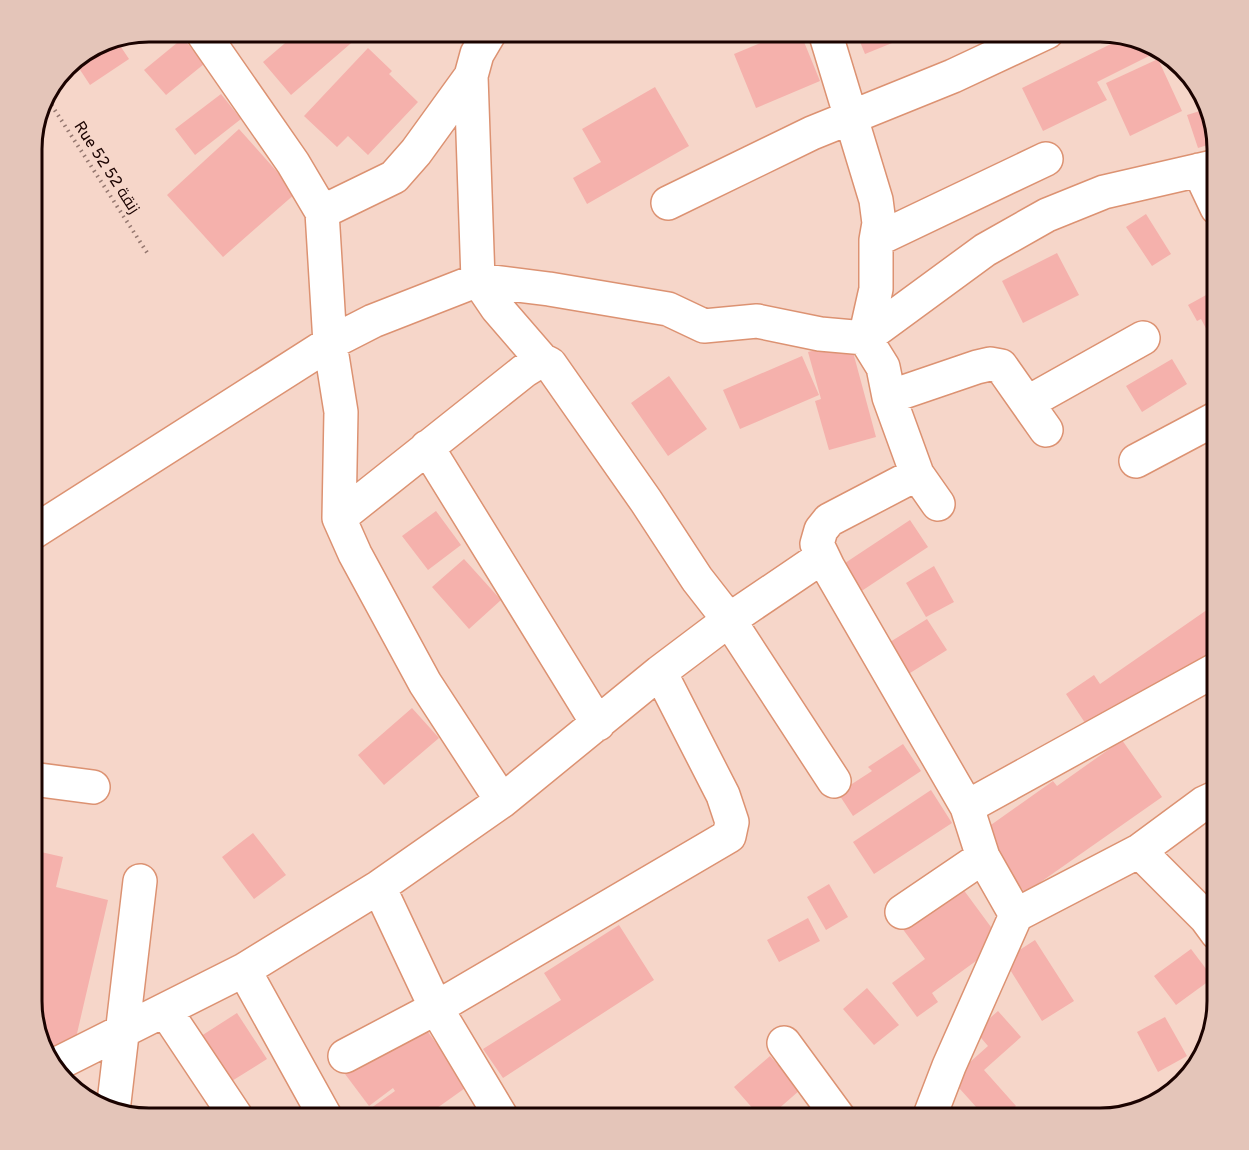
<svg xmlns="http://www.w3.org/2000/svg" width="1249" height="1150" font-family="Overpass,Cairo,sans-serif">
<rect width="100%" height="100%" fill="#f6d6c9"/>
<path fill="#f5b1ac" d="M298,32H364L291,95L263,62Z
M787,32H800L820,81L756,108L734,54Z
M856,32H899L902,39L865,54Z
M1127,36L1146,41L1151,44L1155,53L1097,82L1107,100L1043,131L1022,88Z
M115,38L129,59L90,85L73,59L104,40Z
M183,38L204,64L166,95L144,70Z
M368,48L392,71L389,74L418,102L368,155L348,136L337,147L304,116Z
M1158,59L1182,111L1130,136L1106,83Z
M655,87L689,146L587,204L573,178L601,162L582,129Z
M221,94L241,119L195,155L175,129Z
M1203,110L1217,142L1198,148L1187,115Z
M239,129L296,193L223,257L167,195Z
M1146,214L1171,254L1152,266L1126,227Z
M1057,253L1079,295L1023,323L1002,281Z
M1217,289V349L1201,319L1197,321L1188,305Z
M850,341L876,437L829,450L815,401L821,399L808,352Z
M802,356L819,395L740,429L723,390Z
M1172,359L1187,384L1142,412L1126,386Z
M669,376L707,429L668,456L631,403Z
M436,511L461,545L428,570L402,536Z
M910,520L928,547L854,596L836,569Z
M464,559L501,600L469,629L432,587Z
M934,566L954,602L926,617L906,583Z
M1217,585V651L1091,732L1066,694L1094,675L1100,684L1214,605L1206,593Z
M927,619L947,650L902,678L882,647Z
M412,708L439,738L384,785L358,755Z
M1122,740L1162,797L1025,893L981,832L1053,781L1057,786Z
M903,744L921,771L853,816L838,793L872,771L868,767Z
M931,790L952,823L874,874L853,842Z
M253,833L286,875L254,899L222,857Z
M32,850L63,857L56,887L108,900L72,1055L50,1049L33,1011Z
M829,884L848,917L826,930L807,897Z
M960,885L1002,942L932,993L938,1002L917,1017L892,983L925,959L902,928Z
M808,918L820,941L779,962L767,940Z
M619,925L654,980L503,1078L483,1049L561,1000L544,973Z
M1035,940L1074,1001L1042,1021L1004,960Z
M1191,949L1213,978L1176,1005L1154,976Z
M867,988L899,1025L874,1045L843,1009Z
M998,1011L1021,1037L984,1070L1016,1106L1002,1118H986L951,1079L988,1046L975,1031Z
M237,1013L267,1059L227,1084L198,1038Z
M1165,1017L1187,1056L1158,1072L1137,1032Z
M422,1024L468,1086L423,1118H357L395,1091L393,1088L369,1106L345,1074L386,1044Z
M770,1056L800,1090L768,1118H761L734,1087Z"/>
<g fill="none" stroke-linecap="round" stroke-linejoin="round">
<defs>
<path id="minor" d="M202,32L293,163L322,212L330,343L341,412L339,518L355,554L425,683L502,801
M490,32L477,54L471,76L478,280L497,308L542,360
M825,32L876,200L879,223L876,240V289L865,338L883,367L889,397L917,474L829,520L821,530L817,544L828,567L967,807L983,857L1016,915
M1199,170L1217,208
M668,203L812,133L953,76L1047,32
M322,212L394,177L416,152L471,76
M876,240L1046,159
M889,397L977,367L990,364L1001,366L1046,430
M1027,403L1143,338
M427,447L598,724
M1136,461L1217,418
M917,474L938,504
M339,518L524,371L542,360L550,364L646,501L697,579L729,620L834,781
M32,533L330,343L373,321L478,280L549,289L668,309L704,326L757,321L820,334L865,338L985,250L1047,215L1104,192L1217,166
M32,779L93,787
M967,807L1217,669
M1139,851L1206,918L1217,933
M379,887L436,1008L502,1118
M902,912L983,857
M244,970L326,1118
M165,1010L237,1118
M784,1043L839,1118
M345,1056L436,1008L729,836L732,822L723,795L660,672
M57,1064L244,970L379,887L502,801L660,672L729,620L822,557
M113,1111L140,881
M929,1118L949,1066L1016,915L1139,851L1204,803L1217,797"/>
</defs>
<use href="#minor" stroke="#dc9272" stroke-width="36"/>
<path stroke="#94776f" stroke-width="4" stroke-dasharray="1.5 4.5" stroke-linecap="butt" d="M45,95L148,254"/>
<use href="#minor" stroke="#fff" stroke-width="33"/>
</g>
<g text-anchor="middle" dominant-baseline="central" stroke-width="5" stroke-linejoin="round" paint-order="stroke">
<g font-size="16" fill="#1b0300" stroke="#f6d6c9">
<text transform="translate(106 168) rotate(57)">Rue 52 زنقة 52</text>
</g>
</g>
<path d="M0 0H1249V1150H0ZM149 42H1100A107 107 0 0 1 1207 149V1001A107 107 0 0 1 1100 1108H149A107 107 0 0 1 42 1001V149A107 107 0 0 1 149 42Z" fill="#e4c5b9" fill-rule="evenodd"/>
<path fill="none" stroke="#1b0300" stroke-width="3" d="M149 42H1100A107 107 0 0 1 1207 149V1001A107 107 0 0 1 1100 1108H149A107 107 0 0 1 42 1001V149A107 107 0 0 1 149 42Z"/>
</svg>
